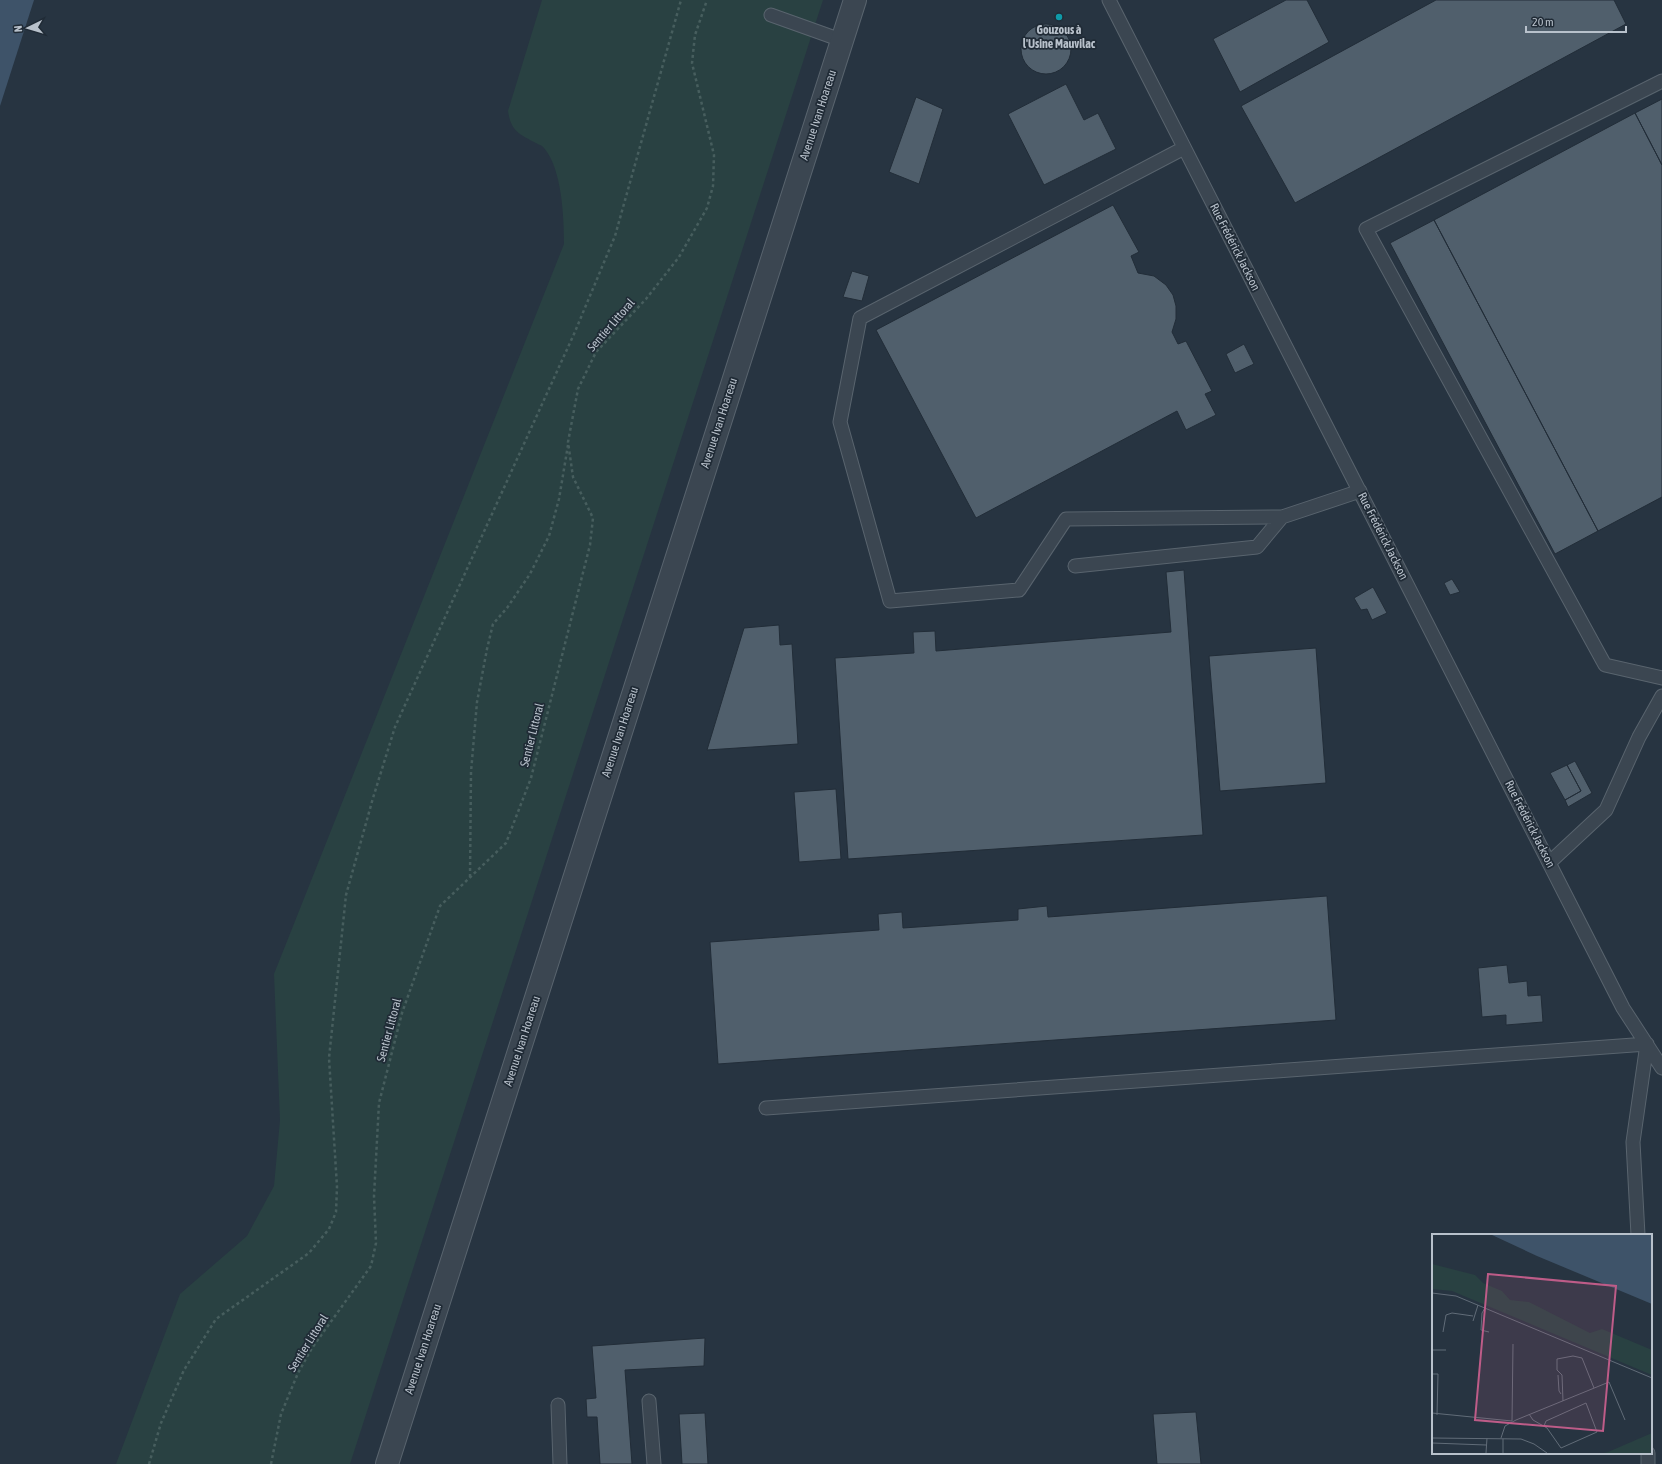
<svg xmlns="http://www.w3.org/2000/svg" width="1662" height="1464" font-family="'Asap Condensed',sans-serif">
<rect width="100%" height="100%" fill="#273441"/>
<path fill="#294142" d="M542,0H823L350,1464H116L180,1294L247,1236L274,1186L280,1120L274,974L564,244C564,217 562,169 544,148C542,145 537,144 534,142C517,133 511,130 508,111Z"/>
<path fill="#3e5369" d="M0,0H34L0,106Z"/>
<path fill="#505f6c" stroke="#222d38" d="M1286,0H1307L1329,42L1240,92L1213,39Z
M1436,0H1614L1626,24L1295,203L1241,106Z
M1021 49a25 25 0 1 1 50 0a25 25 0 1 1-50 0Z
M1066,84L1084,120L1098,113L1116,149L1044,185L1008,114Z
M916,97L943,109L919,184L889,172Z
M1662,99V165L1635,113Z
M1635,113L1662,165V497L1598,531L1434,220Z
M1113,205L1139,252L1131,256L1138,273L1154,276L1166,285L1173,295L1176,306V319L1172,332L1178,344L1186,341L1212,391L1205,394L1216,415L1186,430L1177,411L976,518L876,330Z
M1434,220L1598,531L1555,554L1390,243Z
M852,271L869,276L862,301L843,297Z
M1244,344L1254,364L1235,373L1226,354Z
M1184,570L1203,835L848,859L835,658L914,653L913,632L935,631L936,651L1171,632L1166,572Z
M1452,579L1460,592L1450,595L1444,583Z
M1373,587L1387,613L1372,620L1367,609L1361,610L1354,598Z
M779,625L780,645L792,644L798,744L707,750L744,628Z
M1316,648L1326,783L1220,791L1209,656Z
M1575,761L1592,793L1568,807L1565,800L1581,791L1567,765Z
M1567,765L1581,791L1565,800L1550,773Z
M836,789L841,859L799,862L794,792Z
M1327,896L1336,1020L718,1064L710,942L879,930L878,914L902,912L903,928L1018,920V909L1047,906L1048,917Z
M1507,965L1509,983L1527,981L1528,996L1541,995L1543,1022L1506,1025V1015L1482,1017L1478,968Z
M705,1338L704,1366L625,1370L632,1464H600L597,1417H587L586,1399L596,1398L592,1346Z
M1196,1412L1201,1464H1157L1153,1414Z
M705,1413L708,1464H682L679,1414Z"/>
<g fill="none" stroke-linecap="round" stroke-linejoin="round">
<defs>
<path id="service" d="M1109,0L1623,1008L1662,1068
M771,15L841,40
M1662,81L1366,229L1605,665L1662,678
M1184,148L860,318L840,422L890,601L1019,590L1066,519L1282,517L1360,491
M1075,566L1257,547L1282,517
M1549,863L1606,810L1639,737L1662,696
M766,1108L1647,1044L1633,1142L1638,1235
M649,1401L654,1464
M558,1405L560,1464
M1648,1453V1464"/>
<path id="minor" d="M387,1464L855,0"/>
</defs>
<use href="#service" stroke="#59646e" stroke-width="15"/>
<use href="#minor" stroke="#59646e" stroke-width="24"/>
<path stroke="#475e5e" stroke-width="2.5" stroke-dasharray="3 3" stroke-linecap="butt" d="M470,877L471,772L477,702L487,649L493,624L507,608L530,574L549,536L559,499L568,445
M149,1464L161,1423L184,1370L216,1319L309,1253L329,1229L336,1212L337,1187L329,1058L346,895L373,798L395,727L574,334L615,236L681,0
M271,1464L281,1414L298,1373L312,1348L371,1266L376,1243L374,1196L379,1103L402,1013L440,906L506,843L531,778L590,545L593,518L573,477L568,442L578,389L596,352L646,299L679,257L707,208L713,186L714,155L692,63L695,35L707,0"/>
<use href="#service" stroke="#3b4651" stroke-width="13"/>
<use href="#minor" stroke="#3b4651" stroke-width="22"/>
</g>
<circle fill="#0f9aa8" stroke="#202b36" stroke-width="1.5" cx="1059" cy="17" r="4"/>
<g text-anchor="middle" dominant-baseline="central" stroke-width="3.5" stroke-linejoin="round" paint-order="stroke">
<g font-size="12" font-weight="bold" fill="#b8c1cb" stroke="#202b36">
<text x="1059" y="30">Gouzous à<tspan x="1059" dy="14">l'Usine Mauvilac</tspan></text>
</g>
<g font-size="12" fill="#b8c1cb" stroke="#202b36">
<text transform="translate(818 115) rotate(-72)">Avenue Ivan Hoareau</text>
<text transform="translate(1235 247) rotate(63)">Rue Frédérick Jackson</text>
<text transform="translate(611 325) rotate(-49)">Sentier Littoral</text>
<text transform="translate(719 423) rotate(-72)">Avenue Ivan Hoareau</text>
<text transform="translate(1383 536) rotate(63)">Rue Frédérick Jackson</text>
<text transform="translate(620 732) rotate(-72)">Avenue Ivan Hoareau</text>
<text transform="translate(532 735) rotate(-76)">Sentier Littoral</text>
<text transform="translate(1530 824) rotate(63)">Rue Frédérick Jackson</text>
<text transform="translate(389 1030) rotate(-75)">Sentier Littoral</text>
<text transform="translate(522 1041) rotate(-72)">Avenue Ivan Hoareau</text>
<text transform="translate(308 1343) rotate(-58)">Sentier Littoral</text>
<text transform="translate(423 1349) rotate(-72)">Avenue Ivan Hoareau</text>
</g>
</g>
<g transform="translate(1432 1234)">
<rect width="220" height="220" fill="#273441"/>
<path d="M0,30L43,41L51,49L70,57L78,66L97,68L158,99L170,95L220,116V141L20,57L0,55ZM220,199V219H172L176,218Z" fill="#294142"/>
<path d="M60,1H220V70L105,22Z" fill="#3e5369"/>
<path fill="none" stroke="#616c78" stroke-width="1" d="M0,59L24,62L220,144M53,74L50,79L49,96L57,98M41,87L46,71M11,98L14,81L20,79L41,82M0,116H14M0,140H6L5,181M126,141L127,157L129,160M131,167L130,141L125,136V125L141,122L150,124L162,154M0,179L80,187L81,110M97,180L101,186L115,194L129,214L165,198L154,169L114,187L112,192M0,204L89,205L102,210L115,219M69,204L73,192L84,186L177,148L193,186M0,209L54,211M54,219L55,204M71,219V205"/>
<path fill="#be5c88" fill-opacity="0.15" stroke="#be5c88" stroke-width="2" d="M56,40L184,52L171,197L43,186Z"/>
<rect width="220" height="220" fill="none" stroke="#b8c1cb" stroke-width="2"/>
</g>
<g transform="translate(28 28) rotate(265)" stroke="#202b36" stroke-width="3" paint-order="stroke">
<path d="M0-3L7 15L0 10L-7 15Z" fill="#b8c1cb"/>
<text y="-6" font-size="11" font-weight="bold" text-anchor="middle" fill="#b8c1cb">N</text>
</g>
<path d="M1526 26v6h100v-6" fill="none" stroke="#b8c1cb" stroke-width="2"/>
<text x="1532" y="26" font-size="12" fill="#b8c1cb" stroke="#202b36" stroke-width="3" paint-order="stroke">20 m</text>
</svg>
